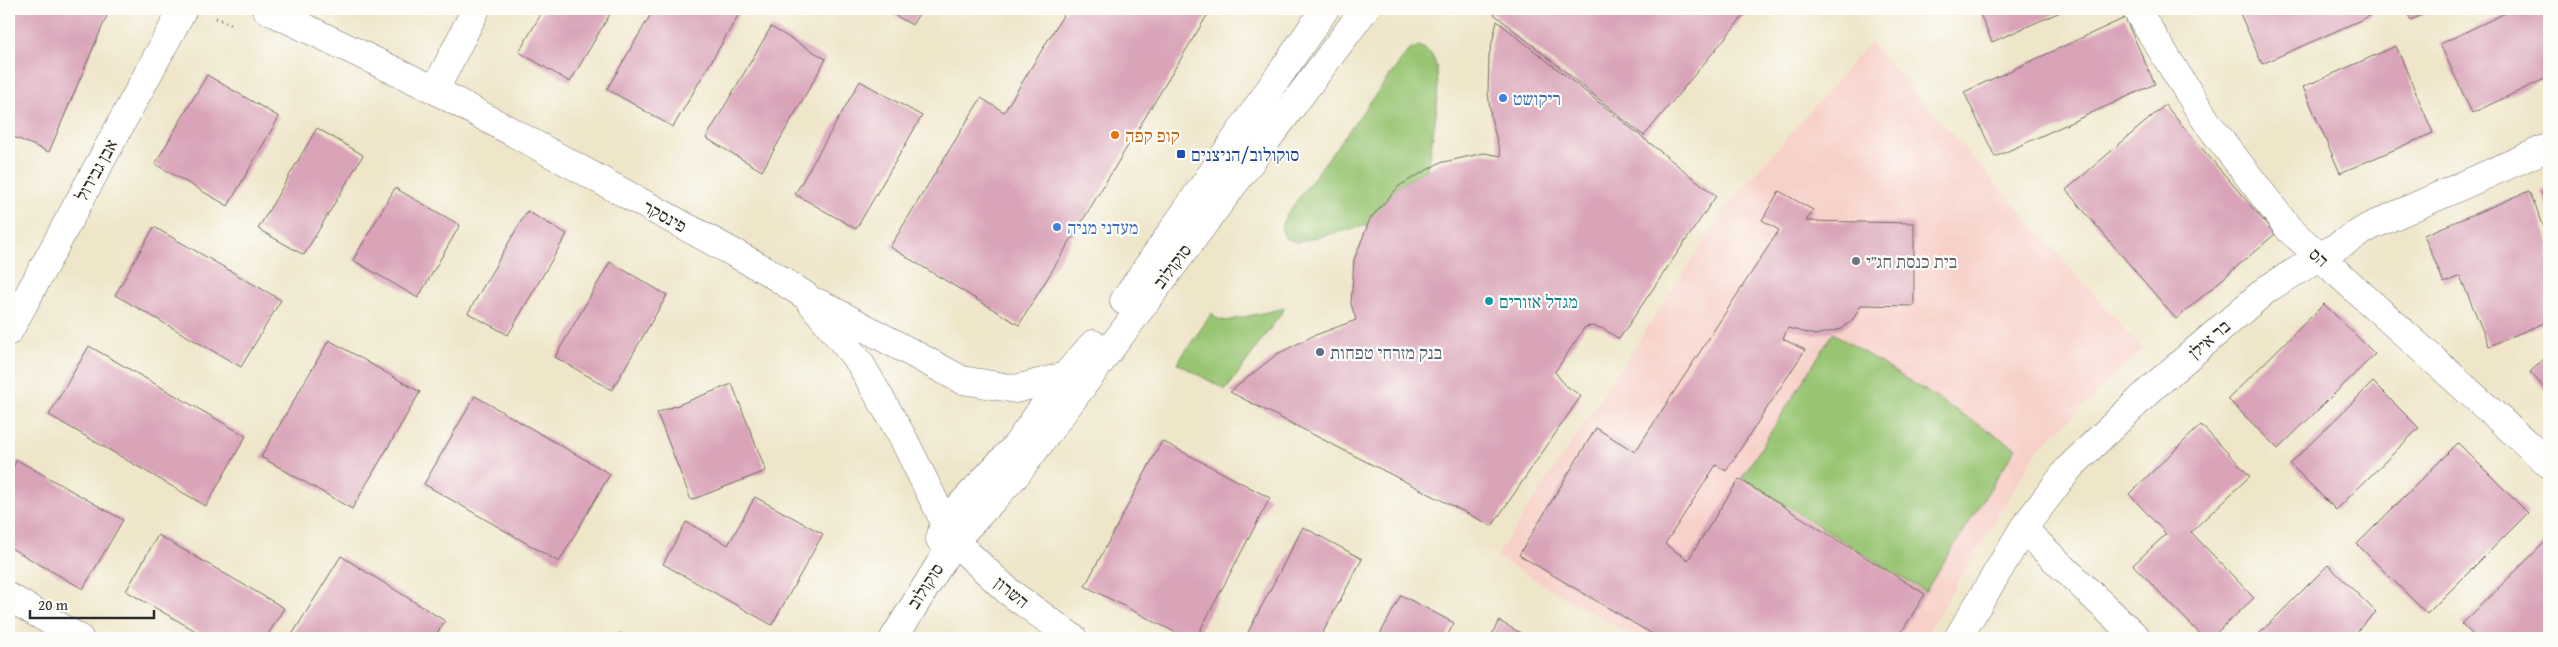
<svg xmlns="http://www.w3.org/2000/svg" width="2558" height="647" font-family="'Gentium Book Plus','Frank Ruhl Libre',serif">
<rect width="100%" height="100%" fill="#fdfcf7"/>
<filter id="ink" filterUnits="userSpaceOnUse"><feTurbulence type="fractalNoise" baseFrequency=".02" numOctaves="2"/><feDisplacementMap in="SourceGraphic" scale="10" xChannelSelector="R" yChannelSelector="G"/><feConvolveMatrix kernelMatrix="1 2 1 2 8 2 1 2 1" color-interpolation-filters="sRGB"/></filter>
<filter id="wash" filterUnits="userSpaceOnUse"><feTurbulence type="fractalNoise" baseFrequency=".0096" numOctaves="4" result="noise"/><feDisplacementMap in="SourceGraphic" scale="20" xChannelSelector="R" yChannelSelector="G"/><feGaussianBlur stdDeviation="1.12" result="paint"/><feColorMatrix in="noise" values="0 0 0 0 0 0 0 0 0 0 0 0 0 0 0 0 0 1.4 0 .05"/><feComposite in="paint" operator="in"/></filter>
<g filter="url(#wash)">
<rect width="100%" height="100%" fill="#efe6ca"/>
<path fill="#f7d1c9" d="M1870,42L2142,349L2038,450L1924,638H1635L1496,557L1728,205Z"/>
<path fill="#99c573" stroke="#62784f" d="M1419,46C1422,48 1427,49 1429,52C1448,69 1431,145 1427,169L1399,186L1368,225L1296,242L1285,238L1281,228L1286,215L1408,51Z
M1285,308L1226,390L1177,363L1212,313L1218,319L1226,321Z
M1833,333L2016,448L1925,592L1742,478Z"/>
<g id="blocks">
<path fill="#d9a3b8" d="M9,9H99L108,13L49,152L9,135Z
M544,9H613L570,82L519,52Z
M654,9H742L673,127L607,89Z
M884,9H922L912,25Z
M1067,9H1211L1019,325L890,247L981,98L1004,112Z
M1488,9H1749L1644,136Z
M1978,9H2067L1992,42Z
M2238,9H2369L2372,15L2262,64Z
M2405,9H2436L2411,20Z
M2514,9H2549V77L2472,113L2440,44Z
M2125,18L2155,84L1995,157L1964,92Z
M1497,21L1716,196L1619,339L1604,329L1593,326L1585,327L1555,372L1565,385L1581,396L1492,526L1230,392L1277,354L1313,336L1356,320L1351,304L1354,260L1370,219L1399,186L1439,163L1484,153L1501,156L1491,118L1488,92L1489,56Z
M771,27L826,59L762,171L706,138Z
M2396,46L2433,133L2340,173L2303,87Z
M207,75L279,117L228,206L155,164Z
M860,81L922,116L856,229L795,194Z
M2165,105L2275,234L2176,319L2066,190Z
M317,128L363,155L304,255L258,229Z
M395,188L460,225L418,298L353,260Z
M2549,188V210L2541,192Z
M9,191L16,195L9,206Z
M1779,191L1813,210L1806,221L1914,223V306L1861,305L1854,318L1842,329L1815,335L1788,328L1783,339L1805,350L1726,471L1716,465L1665,544L1688,560L1739,479L1925,594L1898,638H1659L1519,555L1596,428L1635,452L1779,230L1762,220Z
M2529,191L2549,239V321L2489,346L2460,276L2444,283L2424,235Z
M527,211L567,234L508,335L468,313Z
M154,227L281,300L241,367L115,295Z
M610,262L667,295L612,390L555,357Z
M2324,304L2375,354L2278,449L2228,399Z
M329,340L420,392L352,509L261,457Z
M89,346L246,436L206,506L49,415Z
M2549,354V393L2530,372Z
M2373,382L2419,428L2336,510L2290,464Z
M732,384L766,471L691,500L657,413Z
M475,396L610,474L559,562L424,484Z
M2201,425L2250,476L2191,532L2254,598L2211,638H2204L2133,565L2166,534L2129,494Z
M1162,441L1270,498L1196,638H1186L1085,586Z
M2458,443L2528,513L2427,614L2357,544Z
M17,460L123,520L83,589L9,547V474Z
M755,497L823,534L772,625L663,564L686,522L728,545Z
M1303,527L1362,559L1320,638H1245Z
M158,535L284,608L266,638H208L126,591Z
M2545,542L2549,547V638H2476L2462,624Z
M341,556L445,621L434,638H290Z
M2328,565L2376,612L2350,638H2255Z
M1401,595L1454,623L1446,638H1378Z
M1499,621L1530,638H1490Z
M620,633L629,638H617Z"/>
</g>
</g>
<g filter="url(#ink)">
<use href="#blocks" fill-opacity="0" stroke="#706c63" stroke-width="1"/>
<g fill="none" stroke-linecap="round" stroke-linejoin="round">
<defs>
<path id="minor" d="M266,9L435,90L767,271L806,296L860,363L903,438L954,541L1009,592L1073,638
M2136,9L2207,122L2289,229L2549,464
M435,90L476,9
M1124,301L1325,9
M819,303L962,380L1016,389L1065,376
M9,331L183,9
M2023,529L2137,638
M940,539L944,523L1016,446L1065,376L1093,344
M9,597L79,638
M894,638L954,541L1015,476L1365,9
M1958,638L2023,529L2069,468L2151,389L2267,289L2369,227L2549,147"/>
</defs>
<use href="#minor" stroke="#706c63" stroke-width="29"/>
<path stroke="#706c63" stroke-width="3" stroke-dasharray="1 4" stroke-linecap="butt" d="M216,18L233,25"/>
<use href="#minor" stroke="#fff" stroke-width="28"/>
</g>
</g>
<g fill="#3f7fe0" stroke="#fdfcf7" stroke-width="2">
<circle cx="1503" cy="98" r="5"/>
<circle cx="1057" cy="227" r="5"/>
</g>
<circle fill="#e8710a" stroke="#fdfcf7" stroke-width="2" cx="1115" cy="135" r="5"/>
<rect fill="#1a4fb4" stroke="#fdfcf7" stroke-width="2" x="1176" y="149" width="10" height="10" rx="2.5"/>
<circle fill="#6b7280" stroke="#fdfcf7" stroke-width="2" cx="1856" cy="261" r="5"/>
<circle fill="#0f9aa8" stroke="#fdfcf7" stroke-width="2" cx="1489" cy="301" r="5"/>
<circle fill="#5c6f8a" stroke="#fdfcf7" stroke-width="2" cx="1320" cy="352" r="5"/>
<g text-anchor="middle" dominant-baseline="central" stroke-width="4.5" stroke-linejoin="round" paint-order="stroke">
<g font-size="18" fill="#366cbe" stroke="#fdfcf7" text-anchor="start">
<text x="1513" y="98">ריקושט</text>
<text x="1067" y="227">מעדני מניה</text>
</g>
<g font-size="18" fill="#c56008" stroke="#fdfcf7" text-anchor="start">
<text x="1125" y="135">קופ קפה</text>
</g>
<g font-size="18" fill="#164399" stroke="#fdfcf7" text-anchor="start">
<text x="1191" y="154">סוקולוב/הניצנים</text>
</g>
<g font-size="18" fill="#2b2b2b" stroke="#fdfcf7">
<text transform="translate(96 170) rotate(-61)">אבן גבירול</text>
<text transform="translate(665 216) rotate(29)">פינסקר</text>
<text transform="translate(2319 257) rotate(43)">הס</text>
<text transform="translate(1172 266) rotate(-53)">סוקולוב</text>
<text transform="translate(2209 339) rotate(-41)">בר אילן</text>
<text transform="translate(925 586) rotate(-57)">סוקולוב</text>
<text transform="translate(1012 592) rotate(39)">השרון</text>
</g>
<g font-size="18" fill="#5b616d" stroke="#fdfcf7" text-anchor="start">
<text x="1866" y="261">בית כנסת חג״י</text>
</g>
<g font-size="18" fill="#0d838f" stroke="#fdfcf7" text-anchor="start">
<text x="1499" y="301">מגדל אזורים</text>
</g>
<g font-size="18" fill="#4e5e75" stroke="#fdfcf7" text-anchor="start">
<text x="1330" y="352">בנק מזרחי טפחות</text>
</g>
</g>
<rect width="2558" height="647" fill="none" stroke="#fdfcf7" stroke-width="30"/>
<path d="M30 610v8h124v-8" fill="none" stroke="#2b2b2b" stroke-width="2.5"/>
<text x="38" y="610" font-size="15" fill="#2b2b2b" stroke="#fdfcf7" stroke-width="4" paint-order="stroke">20 m</text>
</svg>
